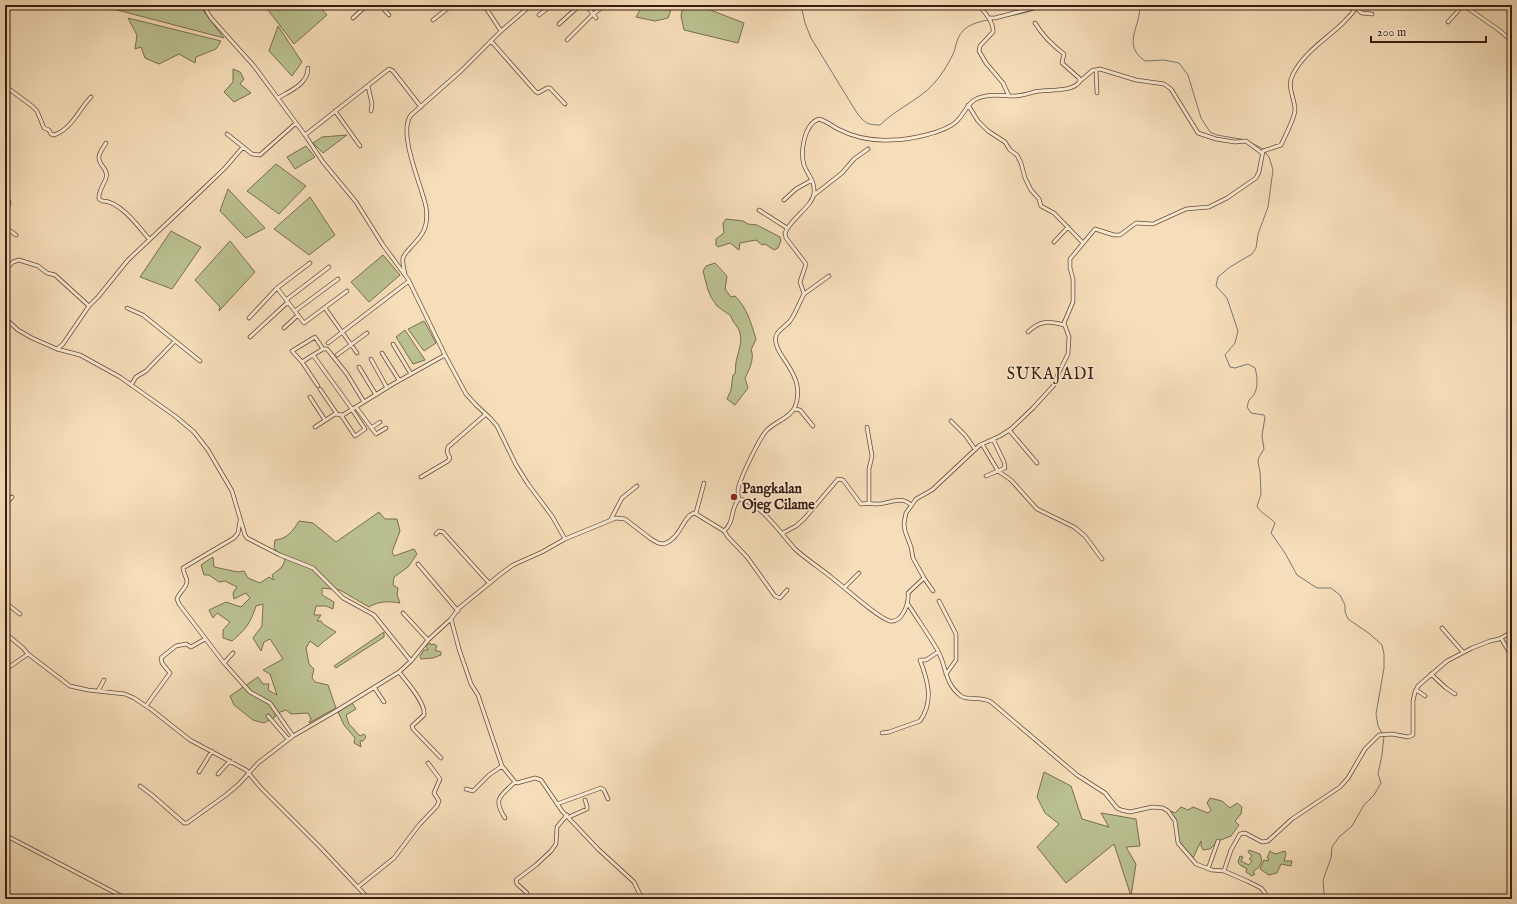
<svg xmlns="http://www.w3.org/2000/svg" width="1517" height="904" font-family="'IM FELL English',serif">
<rect width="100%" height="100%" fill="#f6deba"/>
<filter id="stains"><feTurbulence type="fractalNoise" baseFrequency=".005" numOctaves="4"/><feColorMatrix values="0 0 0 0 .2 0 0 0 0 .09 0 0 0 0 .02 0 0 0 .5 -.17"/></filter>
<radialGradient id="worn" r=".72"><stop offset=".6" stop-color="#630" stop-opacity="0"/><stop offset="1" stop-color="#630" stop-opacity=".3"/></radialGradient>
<path fill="#bbc191" stroke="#7a6e50" d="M102,5H199L224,38L102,6Z
M271,5H318L327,15L294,44L268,10Z
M643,5H669L672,7L668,18L655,21L636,17Z
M683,5H708V9L744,23L738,43L684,30L681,16Z
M128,18L221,41L216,49L196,57L195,63L179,54L159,64L145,58L141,47L135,49L137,35Z
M278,26L302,62L292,76L269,51Z
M233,69L240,72L244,79L240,84L251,93L234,102L224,92L233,82Z
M347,135L323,153L313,143L322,137Z
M306,146L315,157L295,169L287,157Z
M276,164L306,186L279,214L247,191Z
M228,189L265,228L246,238L220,211Z
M310,197L335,235L309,255L274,229Z
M726,219L743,221L748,224L757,225L780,237L781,241L778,248L774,250L765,244L762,245L756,240L740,243L739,250L730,243L718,247L716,245V239L724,233L723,223Z
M171,231L201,247L172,289L140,277Z
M230,241L255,272L219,311L220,307L195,280Z
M383,255L400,275L369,302L351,282Z
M715,263L727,276L725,289L731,297L735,296C747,308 751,323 756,339L751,350C755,357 749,371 745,378L748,388L735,405L727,399L731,390L733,375L735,374C736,369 735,363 737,358C739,349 743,340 739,330C736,324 733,323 731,316L717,306L711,297L708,290L703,271L706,266Z
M424,321L436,343L424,351L408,329Z
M405,330L425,360L413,364L396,337Z
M379,512L385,519H397L400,531L392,552L394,556L414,549L417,554L408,567L394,577L393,585L398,588L397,595L400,603C388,601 379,601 369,607L340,590L322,588V595L334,602L333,609L326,606H316L314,615H321L317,621H321L323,624L336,632L323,642L318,647L310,641L306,648L309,664L314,669L312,678L315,682L328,685L336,708L309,723L311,719L308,713L291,714L286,710L275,714V717L264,723L253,720L234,705L230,696L258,677L263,684H269L268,690L277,695L270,674L263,670L283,659L270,639L264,642L261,651L253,638L262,626L263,604L256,606C250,624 246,629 232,641L223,638V630L230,622L217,613L213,618L209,610L226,602L241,607L250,598L246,593L234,599L233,593L237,587L225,581L219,582L209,575H204L201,565L213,557L214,567L238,572L244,571L248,578L260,583L269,577L274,580L272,575L282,567L285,560L274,548L275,540C287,539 293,531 299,521L313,523L336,542Z
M384,632V637L336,668L334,666Z
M430,643L431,645L434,644L437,646L435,650L441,652V655L433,658L421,659L420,656L424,650H428L426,646Z
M352,703L356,709L346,715L349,724L360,736L364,734L366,737L363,741H360L361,747L354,743L355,738L344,725L338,712Z
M1044,772L1071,786L1082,819L1109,827L1101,813L1136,819L1140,846L1126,847L1136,864L1131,896L1114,844L1066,883L1037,847L1059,824L1045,813L1037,797Z
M1210,798L1222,801L1230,808L1237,803L1242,807L1241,814L1235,821L1239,825L1231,836L1218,841L1210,849L1203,850L1201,846V841L1193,858L1179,841L1171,811L1175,813L1181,807L1188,810L1193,807L1208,813L1211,810L1207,803Z
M1249,850L1260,854L1262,861L1259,867L1253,872L1255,874L1252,876L1246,872L1247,869L1240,865L1238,862L1240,856L1243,857L1241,861L1249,865L1252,861L1249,859L1252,856L1248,852Z
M1270,851L1275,854L1285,851L1286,854L1284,861H1292L1291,866L1281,864L1277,873L1269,875L1260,869L1264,860L1268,861L1269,859L1267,858Z"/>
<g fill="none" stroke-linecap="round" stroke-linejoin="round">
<path stroke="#787a77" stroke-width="1" d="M801,5L805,23L811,38L857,113C865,123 867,125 880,125C899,106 924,99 940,76C945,69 951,59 954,52C956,45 957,38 962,32C969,23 983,21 993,19
M1140,5C1141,27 1121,44 1145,61L1164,60L1179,63L1188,75L1201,118L1210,132L1217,135L1246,140L1263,149
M1004,17L1024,13L1051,5
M1265,152L1269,157L1273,170L1268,207L1258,234L1256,248L1252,254L1230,267L1218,277L1216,286L1227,298L1238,331L1235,343L1225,355L1230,367L1235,368L1248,364L1255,368C1258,378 1259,393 1249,400L1247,407L1251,413L1264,415L1265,417L1262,436L1264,449L1259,457L1258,462L1260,472L1261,494L1257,506C1260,513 1270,517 1275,523L1271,533L1285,553L1297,575L1317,588H1331L1340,595L1345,605V612L1348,619L1370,634L1382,645L1384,654V668L1376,714L1378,726L1382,733
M1329,899L1324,893L1323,880L1331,858L1332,847L1339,837L1352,826L1364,805L1374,795L1381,783L1378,774L1382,755L1384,736"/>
<defs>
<path id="street" d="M203,5L211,18L254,66L305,135L323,162L356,202L383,245L408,279L445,355L466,394L476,405L490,418L497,426L516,465L528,484L552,516L565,539
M380,5L389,15
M586,5L596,18
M978,5C985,12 994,22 993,32L980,46L979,51L986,63L1003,83L1009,96
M1463,5L1499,30L1512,41
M1356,8L1362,13L1372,14
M539,15L552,5
M353,18L367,5
M989,18H995L1044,5
M433,20L452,5
M1448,22L1458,11L1461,5
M559,24L580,5
M501,31L531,5
M567,40L593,14L606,5
M491,41L536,92L538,93L547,88H550L565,104
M1096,70L1100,69L1136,80L1164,84L1171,89L1198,133L1216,139L1235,142L1246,141L1262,153
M1080,81L1093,70H1096L1097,93
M5,86L32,106L37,111L44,128L49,130L51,134L54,135C72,129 79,109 91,97
M368,86L372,104L371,111
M278,98C290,91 308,84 308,68
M968,105L978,121L988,131L1005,142L1010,150L1017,155L1021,163L1025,178L1031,190L1039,199L1041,206L1054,213L1083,243
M335,111L360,146
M227,134L252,154L260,155L296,123
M305,135L389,69L393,71L421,107
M106,143C104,147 99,152 99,157C98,165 109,169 106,178C104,185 98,191 99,199L102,201C119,200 139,227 149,239
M814,195L842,173L854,159L868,149
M5,196C11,202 10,205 5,211
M784,200L796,189L812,180
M759,210L787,228
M5,227L16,235
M1054,242L1068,227
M5,270L13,262L19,260L38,266L47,273L55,275L89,306
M405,274C404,269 402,263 403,258C404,254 408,251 410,248C423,235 429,227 426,207C422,186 397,133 411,115L461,71L501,31L484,5
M277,288L304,323L347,291
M804,294L829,276
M286,300L329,267
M127,308L143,315L200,361
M325,308L357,353
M295,311L338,279
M5,318L18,330L32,338L57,349L80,355L120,377L175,416L194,432L208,450L232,491L245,535L247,538L280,555L313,568L343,598L374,615L411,661
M249,318L277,288L310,263
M284,328L298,315
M1028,332C1040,320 1049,321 1064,325
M250,337L288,302
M328,343L409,281
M393,344L411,374
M57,349L63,344L89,306L98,297L128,260L200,192L225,168L243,147
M382,353L399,380
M313,355L302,362L318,386
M337,355L367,333
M371,359L387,388
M302,362L292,351L315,337L323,349
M359,367L376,395
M131,385L136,377L146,371L175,341
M320,389L337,414
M310,397L325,420
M356,407L376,434L386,428
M352,409L313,355L323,349H327L347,374L364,402
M794,409L800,410L813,426
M341,415L355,436L365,429L353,411
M951,421L965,435L975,449
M315,427L335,414L343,415L393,384L445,355
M867,427L872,456L869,469V503
M371,428L380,422
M1009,430L1037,463
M982,444L998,471L1011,480L1037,509L1074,527L1085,536L1102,559
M986,476L1005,468L1004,462L993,439
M421,477L448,461L450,458L447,452L448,447L486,414
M739,499C738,496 738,493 738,490C739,480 760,437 767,430C775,422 791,417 795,407C808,373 771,355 776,336C777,331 786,326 790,321C796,313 799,303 804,294L800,282L806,264L786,238L785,233C790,219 813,206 814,193C815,180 808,176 804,165C800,152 804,124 819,119C826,121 831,125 838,129C855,138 871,141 891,140C908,140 945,133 957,121C968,110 967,99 986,96C995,94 1004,96 1013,96C1021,96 1027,94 1034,92C1046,89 1073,93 1080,81L1079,78L1062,63L1064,54C1052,45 1043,36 1035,23
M5,505L12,497
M696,513L704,483
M611,519L622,498L637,486
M724,531L728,537L747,557L775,596L780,598L787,590
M783,533L796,526L804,519L838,479L843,480L861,504C867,503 872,504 877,504C889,504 901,495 911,505
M436,534L439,531L443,532L489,583
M418,564L458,611
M924,578L933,591
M845,587L859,573
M939,601L956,634V660L946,674
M7,604L20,614
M908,604C918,620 929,635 938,651C947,668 944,683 961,696C968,701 980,696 991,702L1077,775L1105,793L1117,808L1121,810L1130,812L1152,807L1163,808L1168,811L1175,821L1178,843L1196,864L1212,870L1224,871L1247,881L1261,888L1265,893L1267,899
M403,613L428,640
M451,619L459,649L471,684L478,695L502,766L515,782L517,783L535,778L541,780L562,811L598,849L634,882L642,899
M1442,628L1463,652
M5,633L23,648L28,654
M1501,638L1512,657
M233,653L224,663L179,604L177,599C179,592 187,588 187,581C186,576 183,572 183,568L234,538L238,533L240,521
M224,663L250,692L270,703L293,736
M5,670L28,654L70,686L88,690L125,694L134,698L152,710L190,740L246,770L261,788L320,847L369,899
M399,672C406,681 426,703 424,715L412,726L413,729L441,758
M1431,674L1446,688L1455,694
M374,687L384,702
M98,691L104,680
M1415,691H1418L1425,696
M146,706L170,673L162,663L161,658L176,646L186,644L191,647L205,639
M268,716L288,739
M882,733L889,732L920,721C934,701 928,681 920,660H926L938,652
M199,772L212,751
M218,774L230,761
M140,786L152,795L184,823H187L226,795L239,784L258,763L293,736L336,711L399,672L411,661L428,640L451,619L459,608L502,573L513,565L542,552L565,539L616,518L625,519L651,539L658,543L664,544C682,537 682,517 694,513L698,515L724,531C735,522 730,508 739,499C759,501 782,535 795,549C806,559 820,568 831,577C843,586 879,619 890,621C903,623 909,602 908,593L924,578L913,558L911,547L905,531L904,523L906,513L916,499L932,490L980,445L1000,436L1011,429L1033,408L1054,385L1058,374L1068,354L1069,337L1064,323L1073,302V279L1070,268V259L1095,229L1114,235H1120L1136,223L1153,224L1186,209L1209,207L1227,198L1256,178L1259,172L1263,151L1281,145C1285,136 1294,120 1295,110C1295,98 1286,87 1293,74C1308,45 1341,32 1358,5
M466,789L473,791L489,775L502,766
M557,804L601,788L604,790L608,799
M569,817L587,809V806L585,800
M505,818C492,798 501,796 515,782
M5,835L127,899
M1208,869L1218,841
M1224,871L1231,850L1240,834L1245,833L1262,842L1268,841L1292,819L1340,787L1348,778L1365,749L1379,735L1392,734L1408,737L1413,735V701L1415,692L1418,686L1447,661L1472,648L1490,641L1499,639L1512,632
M358,887L394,858L419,825L437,806L439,801L434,793L440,779L428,763
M525,899L527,893L517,884L516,880L536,865L551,851L556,844L557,827L567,815"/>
</defs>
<use href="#street" stroke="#684c3a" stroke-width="4.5"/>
<use href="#street" stroke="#f9ead2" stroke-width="3"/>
</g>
<circle fill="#8f2418" stroke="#f9ead2" stroke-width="1.5" cx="734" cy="497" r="4"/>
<g text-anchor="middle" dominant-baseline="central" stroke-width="3" stroke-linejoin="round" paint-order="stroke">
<g font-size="14" font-weight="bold" fill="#391c10" stroke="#f9ead2" text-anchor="start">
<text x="742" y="489">Pangkalan<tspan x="742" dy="16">Ojeg Cilame</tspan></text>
</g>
<g font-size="16" letter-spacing="1" fill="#391c10" stroke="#f9ead2">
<text x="1051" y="375">SUKAJADI</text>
</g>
</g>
<rect width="1517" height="904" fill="none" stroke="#f6deba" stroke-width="20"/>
<rect x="6" y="6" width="1505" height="892" fill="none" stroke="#391c10" stroke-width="2"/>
<rect x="10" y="10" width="1497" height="884" fill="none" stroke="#391c10"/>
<path d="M1371 36v6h115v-6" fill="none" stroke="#391c10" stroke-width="2"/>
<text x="1377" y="36" font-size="12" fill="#391c10" stroke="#f9ead2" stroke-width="3" paint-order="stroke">200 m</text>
<rect width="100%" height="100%" filter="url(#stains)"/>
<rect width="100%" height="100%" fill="url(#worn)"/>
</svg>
